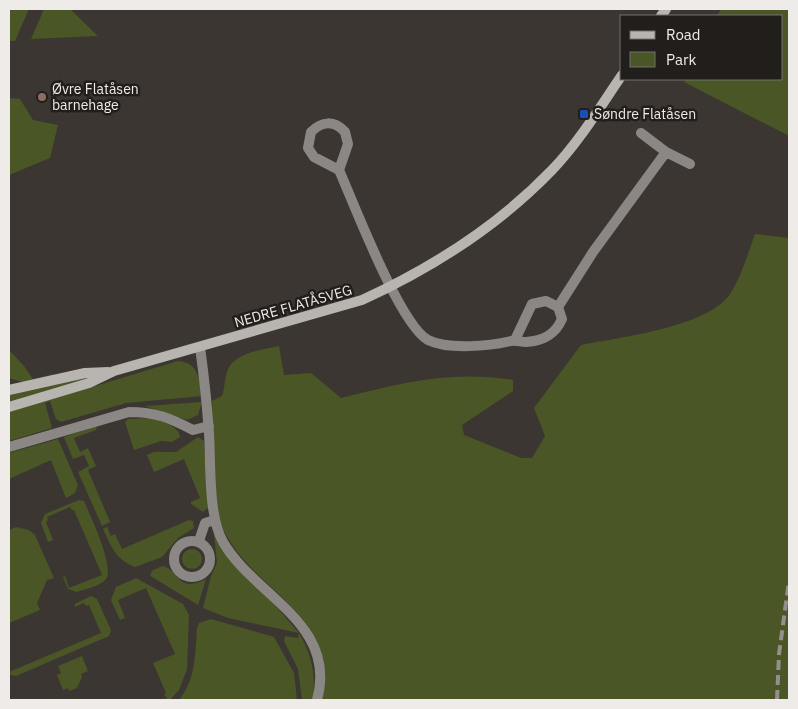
<svg xmlns="http://www.w3.org/2000/svg" width="798" height="709" font-family="'IBM Plex Sans',sans-serif">
<rect width="100%" height="100%" fill="#3c3632"/>
<path fill="#4a5625" d="M9,9H29L15,41H9Z
M44,9H70L98,36L31,39Z
M721,9H789V136L684,82L686,79H782V16H717Z
M9,98L20,99L33,120L58,125L50,158L9,175Z
M755,234L789,238V700H322C342,617 256,593 225,533C212,508 213,432 212,401L222,396C225,388 224,380 227,372C233,352 262,350 279,346L284,375L311,373L341,398C401,383 451,370 513,380V391L462,425L464,435L521,458H532L545,436L534,408L581,345C620,337 712,327 732,291C742,274 748,253 755,234Z
M9,350L24,366L33,379L54,374L55,376L26,383L9,378Z
M178,361C198,362 200,380 202,396L126,403L61,422L56,419L50,401L45,403L52,428L9,441V412Z
M87,377L88,379L9,403V395Z
M202,402L198,415L187,420L145,406Z
M150,418C160,421 179,425 180,437L172,442L161,441L134,450L125,422L128,419Z
M97,426L96,430L74,438L80,452L88,448L96,466L88,470L110,522L102,526L78,472L89,466L84,455L73,459L64,437Z
M198,437L204,441L208,508L203,512L191,504V502L200,498L184,459L154,472L147,455L154,452H176Z
M58,439L78,485L75,493L66,498L51,460L9,479V453Z
M79,500L84,501C90,515 115,567 106,579C101,586 85,589 77,592L68,589L63,577L65,576L69,588L102,575L74,510H72L70,507L47,517L48,520L46,522L53,540L48,542L41,523L45,514Z
M189,520L193,521L194,528L178,538L162,557L135,567C116,560 111,546 103,529L107,527L111,536L115,534L122,549Z
M16,527L29,530L35,535L54,578L47,580L37,603L40,610L9,623V530Z
M214,534L299,633C312,655 316,675 313,700H302L298,669L284,641L285,636L298,638L299,633L228,618L203,608L211,576L217,563Z
M182 559a10 10 0 1 1 20 0a10 10 0 1 1-20 0Z
M163,566C179,570 177,594 206,579L198,605L152,577L150,575L153,570Z
M136,578L183,604L189,615L187,669L179,690L170,700H159L167,698L164,694L166,693L153,663L175,654L146,588L118,600L125,618L120,620L111,600L116,587Z
M91,596L97,599L111,630L109,636L16,676L11,675L9,672L101,633L89,605L86,606L84,603L75,607V604Z
M211,619L274,637L294,673L297,700H179C196,679 195,654 197,628L199,623Z
M82,656L88,671L81,674L82,677L77,688L69,691L68,688L63,690L57,675L61,673L58,666Z"/>
<g fill="none" stroke-linecap="round" stroke-linejoin="round">
<path stroke="#8a8784" stroke-width="10" d="M666,152L690,164
M339,170L314,157L308,148L311,132C322,121 334,120 345,132L348,144L339,170C354,204 400,325 428,340C448,350 490,346 511,341C516,340 521,342 526,342C543,341 555,335 562,319L558,307L546,301L532,304L515,340
M558,307L593,252L666,152L641,133
M200,347C204,376 207,404 209,434C211,465 208,515 223,542C254,596 338,623 317,700
M9,447L129,412C156,412 170,418 193,430L209,426
M174 559a18 18 0 1 1 36 0a18 18 0 1 1-36 0Z
M199,541L205,523L215,520"/>
<path stroke="#b8b4b0" stroke-width="10" d="M661,16L666,9
M9,390L85,373L108,372
M9,407L89,383L114,371L362,300C432,268 498,226 552,170C579,142 600,107 622,75"/>
<path stroke="#948f8c" stroke-width="4" stroke-dasharray="10 5" stroke-linecap="butt" d="M777,700L779,654L789,581"/>
</g>
<circle fill="#8d6e63" stroke="#211e1c" stroke-width="2" cx="42" cy="97" r="5"/>
<rect fill="#1a4fb4" stroke="#211e1c" stroke-width="2" x="579" y="109" width="10" height="10" rx="2.5"/>
<g text-anchor="middle" dominant-baseline="central" stroke-width="5" stroke-linejoin="round" paint-order="stroke">
<g font-size="14" fill="#efebe8" stroke="#211e1c" text-anchor="start">
<text x="52" y="89">Øvre Flatåsen<tspan x="52" dy="16">barnehage</tspan></text>
<text x="594" y="114">Søndre Flatåsen</text>
</g>
<g font-size="14" fill="#efebe8" stroke="#211e1c">
<text transform="translate(293 306) rotate(-16)">NEDRE FLATÅSVEG</text>
</g>
</g>
<rect width="798" height="709" fill="none" stroke="#efebe8" stroke-width="20"/>
<rect x="620" y="15" width="162" height="65" fill="#211e1c" stroke="#73706e"/>
<rect x="630" y="31" width="25" height="8" fill="#b8b4b0" stroke="#73706e"/>
<text x="666" y="40" font-size="15" fill="#efebe8">Road</text>
<rect x="630" y="52" width="25" height="15" fill="#4a5625" stroke="#73706e"/>
<text x="666" y="65" font-size="15" fill="#efebe8">Park</text>
</svg>
